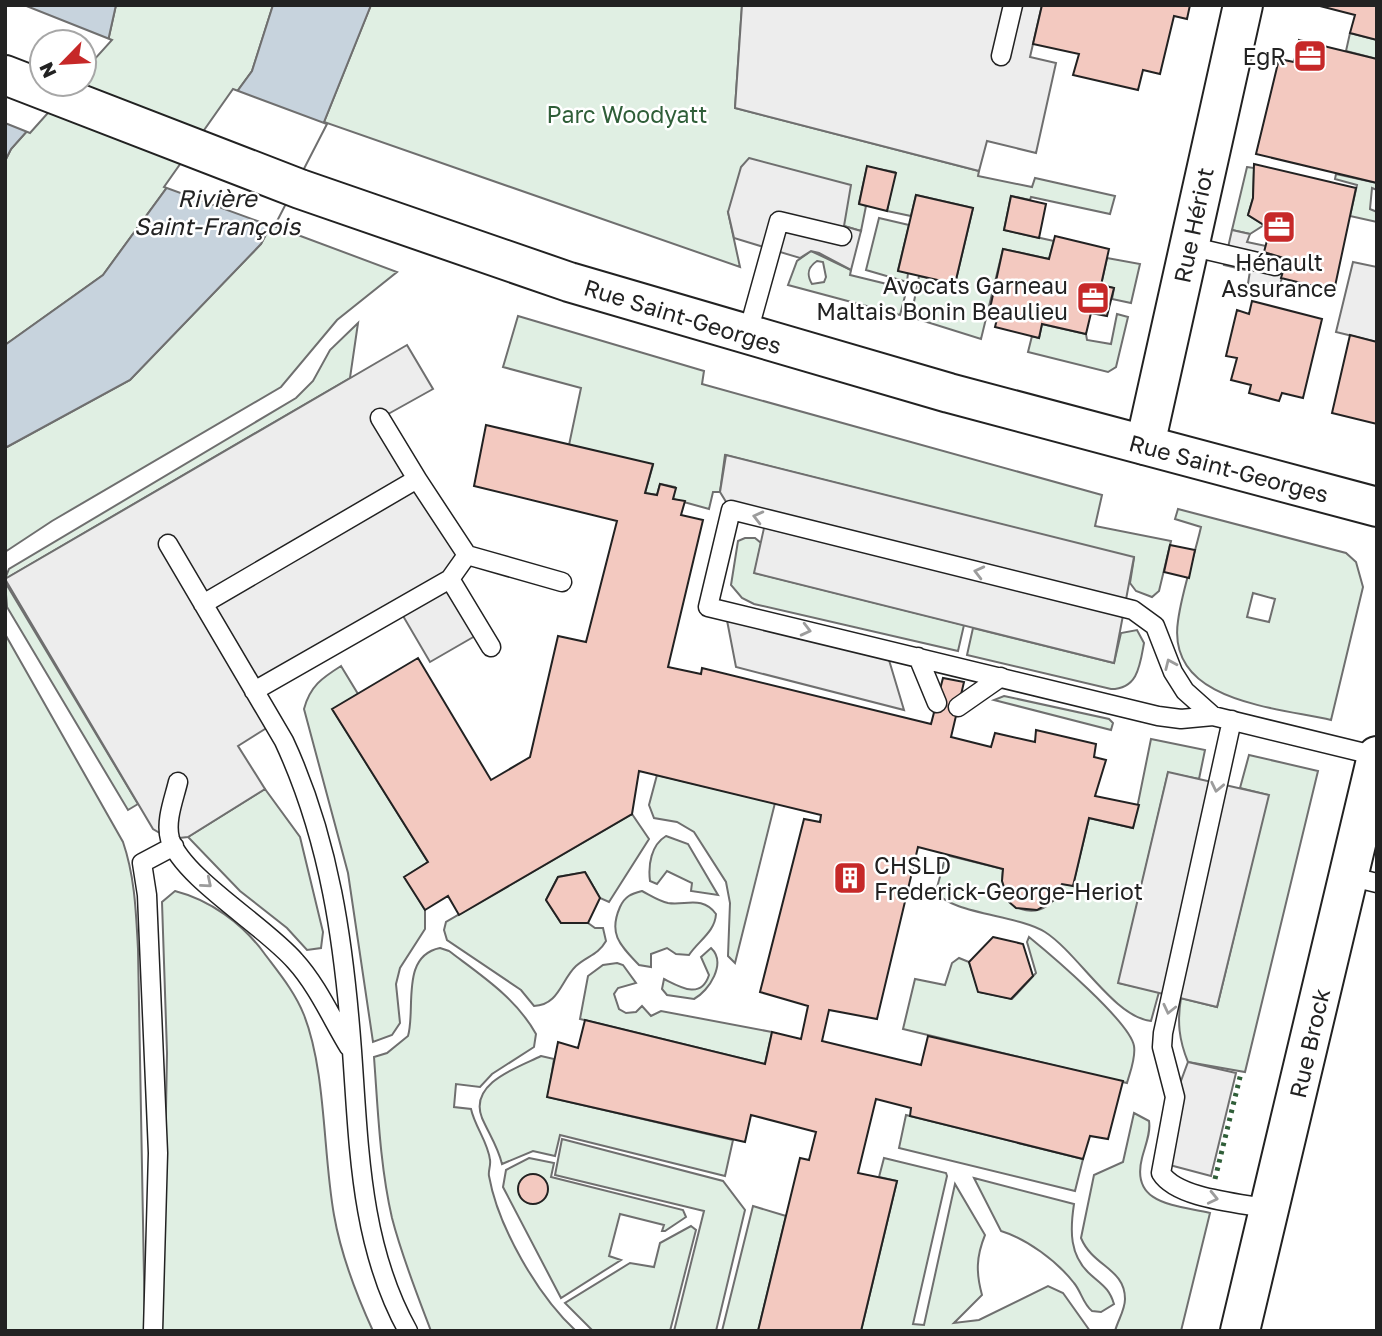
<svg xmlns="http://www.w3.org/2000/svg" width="1382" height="1336" font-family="'Golos Text',sans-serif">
<rect width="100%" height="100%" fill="#fff"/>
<path fill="#e0efe3" stroke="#6f6f6f" stroke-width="2" fill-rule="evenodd" d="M116,5H273L252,71L103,275L5,345V161L11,149L69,84H84V68L108,41Z
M371,5H742L735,108L979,171L978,176L1032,187L1035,178L1115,196L1110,214L1031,197L1030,200L1011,196L1004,230L1054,241L1049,259L1003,249L981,339L911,317L919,276L955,284L973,208L916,195L911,216L887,211L895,172L867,167L859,203L866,206L861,231L844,226L728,212L740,267L324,122Z
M1350,33L1377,40V59L1346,51Z
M1247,167L1254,168L1253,198L1248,215L1264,225L1250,234L1232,230Z
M1336,174L1377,183V190L1372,188L1370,209L1377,212V222L1350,216L1357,185L1335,179Z
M879,218L909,225L898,270L908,273L907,282L866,270Z
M271,225L397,272L337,320L281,387L52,521L5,552V448L130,380L261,244Z
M811,251L851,270L850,275L899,287L905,296L900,315L788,285L797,261ZM817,261L823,262L826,277L824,282L812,284C806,274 808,267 817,261Z
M1107,258L1140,264L1131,303L1112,299L1114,288L1101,285Z
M1117,314L1128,317L1116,367L1108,372L1028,352L1032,336L1039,338L1042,324L1086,334L1087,340L1111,344Z
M518,316L704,371L702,384L1102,495L1095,526L1171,541L1159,591L1152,597L1136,591L1130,583L1134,558L725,455L720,492H713L709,509L673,499L675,487L660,484L657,495L645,493L653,465L569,445L581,388L503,367Z
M358,323L350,378L5,579L9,569L296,398L313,381L330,350Z
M1178,509L1346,553L1356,562L1363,587L1331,720C1275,707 1166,702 1178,621C1182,590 1194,558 1201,527L1175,519ZM1253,593L1275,599L1269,622L1247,617Z
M745,538H755L761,543L755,573L964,625L958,651L754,604L742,598L731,585L738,541Z
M5,582L138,804L128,810L7,607Z
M973,628L1114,663L1121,633L1137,630L1144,643C1140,665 1138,689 1111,689L967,655Z
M5,634L123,842C135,877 136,913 138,949L145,1331H5Z
M341,666L358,694L333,710L428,862L405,877L425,910V929L400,968L396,984L400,1023L392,1035L373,1042L348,873L304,709C310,686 322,678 341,666Z
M1004,696L1109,719L1113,723L1111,730L994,700Z
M1151,739L1205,750L1199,779L1168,773L1119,983L1159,992L1151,1021C1114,1017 1078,953 1045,932C1019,915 949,914 936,891L946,855L1003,869C997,919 1051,924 1062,884L1073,885L1089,818L1133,828Z
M1249,755L1318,771L1245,1072L1188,1062C1179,1040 1177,1022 1181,998L1217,1007L1268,795L1240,788Z
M657,775L775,803L735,963L728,956L730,903L726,882L694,832L677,822L654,818L649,805Z
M265,789L300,837L323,932L321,948L307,950L287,928L240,891L188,837Z
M632,814L649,839L609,902L600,898L585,872L558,877L546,900L561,923H588L595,928H603L606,941C598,955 587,956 576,966C561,980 559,1005 534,1006L521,990L447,940L444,930L446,922Z
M666,836L688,844L718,895L691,891L692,883L667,871L657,884L650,881C648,865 651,845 666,836Z
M175,891C210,900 242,923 264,953C279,973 295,992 304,1015C326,1071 323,1154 334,1215C341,1255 356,1294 373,1331H162L167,1053L162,902Z
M642,891C650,895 659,901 668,903C685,906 702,895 716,914C715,932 698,941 689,955L676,954L667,948L651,954V967L639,965C620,945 608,934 620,907C625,896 631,894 642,891Z
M1029,937C1051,955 1130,1022 1134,1046C1136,1058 1130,1072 1127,1083L903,1029L915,979L945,985L952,963L959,958L969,962L979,992L1012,999L1036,973L1027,942Z
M440,948L449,951C482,976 516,998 536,1034L534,1047L492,1074L480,1087L456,1084L454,1107L471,1109C475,1127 488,1142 490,1160C491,1165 488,1171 489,1176C498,1227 538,1296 576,1331H431C417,1294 402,1257 392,1218C380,1166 378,1111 374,1057L387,1053L408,1036C416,1009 400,956 440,948Z
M711,948C727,963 709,991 694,999L667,995L662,989L664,979C680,987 701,1000 709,975L701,957Z
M617,963L623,965L636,983L618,988L614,994L619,1009L626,1013L636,1012L642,1006L651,1016L661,1011L772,1032L765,1064L580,1019L588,976L603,965Z
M541,1056L554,1059L548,1097L733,1140L725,1176L560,1135L555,1156L533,1151L502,1164C498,1147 489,1134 482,1118C468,1083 519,1067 541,1056Z
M1134,1113L1149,1121C1151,1133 1145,1146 1142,1158C1130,1205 1176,1205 1210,1213L1181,1331H1115C1118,1320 1125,1310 1125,1299C1125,1268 1093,1267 1081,1238L1094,1175L1123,1162Z
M906,1115L1083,1159L1075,1191L899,1148Z
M562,1139L723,1181L745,1210L716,1331H674L704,1211L555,1175Z
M529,1158L554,1163L551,1177L683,1210L686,1217L665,1231H662L664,1225L620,1214L609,1256L621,1260L561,1298L503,1187L506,1170Z
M884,1158L946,1173L947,1176L913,1324L924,1325L955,1184L985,1235C976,1257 976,1273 982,1295L954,1323L979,1320L1048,1286L1063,1293L1090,1331H861L897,1181L879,1177Z
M974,1178L1074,1204C1070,1230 1069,1256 1091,1275C1102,1285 1109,1288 1114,1304L1101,1312L1092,1311C1083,1304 1081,1291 1074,1283C1057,1261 1027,1239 1001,1231Z
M753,1206L786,1216L758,1331H722Z
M691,1226L696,1230L670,1331H593L565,1303L630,1263L654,1267L660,1243Z"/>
<path fill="#ededed" stroke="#6f6f6f" stroke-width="2" d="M742,5H1042L1030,57L1056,63L1036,153L987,141L979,171L735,108Z
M749,158L851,185L844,226L861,231L851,270L819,253L811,251L800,258L734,238L728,212L741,167Z
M1232,230L1250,234L1247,242L1266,246L1265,252L1287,259L1277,296L1247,290L1250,271L1224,265Z
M1353,262L1377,267V342L1336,332Z
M407,345L433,389L381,418L467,555L451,580L482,632L430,662L399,609L255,691L273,724L238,746L265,789L188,837L170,839L153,829L5,579Z
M726,455L1134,557L1114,663L754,573L766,519L731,510L720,492Z
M725,610L886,650L904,710L736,667Z
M1168,772L1269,795L1217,1007L1118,983Z
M1188,1062L1236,1073L1211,1176L1162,1163L1175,1097Z"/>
<path fill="#c7d3dd" stroke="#6f6f6f" stroke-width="2" d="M5,5H116L108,41L42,42V84H69L11,149L5,161Z
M273,5H371L324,122L261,244L130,380L5,448V345L103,275L252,71Z"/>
<path fill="#fff" stroke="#6f6f6f" stroke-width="2" d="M5,5H24L112,40L84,71V42H42V84L73,85L30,133L5,123Z
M233,89L327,124L274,227L164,187Z"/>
<path fill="#f3c9c0" stroke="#222" stroke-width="2" d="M1042,5H1190L1187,19L1174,16L1160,74L1143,70L1138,90L1073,75L1079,54L1033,44Z
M1316,5H1377V40L1350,33L1355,15Z
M1299,40L1377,59V183L1256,154L1279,59L1294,62Z
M1254,164L1356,188L1334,291L1281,278L1287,259L1264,252L1270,229L1248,215L1253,198Z
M867,166L896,173L887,211L859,204Z
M916,195L973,208L955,284L898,271Z
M1011,196L1046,204L1039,238L1004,230Z
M1055,236L1109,249L1101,285L1114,288L1107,316L1091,313L1086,334L1042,324L1039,338L995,327L998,315L989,313L1003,249L1049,259Z
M1252,301L1322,319L1303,398L1282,393L1279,401L1249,393L1251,385L1231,380L1237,358L1226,356L1237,310L1249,314Z
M1350,335L1377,342V424L1332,413Z
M486,425L653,464L645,493L657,495L660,484L676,488L673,499L685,501L681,515L703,520L668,667L701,674L702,668L931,724L943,678L964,682L951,737L991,747L995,733L1035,742L1036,730L1096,744L1094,757L1106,760L1095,796L1139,805L1133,828L1089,818L1073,886L1062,884L1054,900L1037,910L1016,908L1009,902L1002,881L1003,869L918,847L877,1019L829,1010L822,1041L921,1065L928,1036L1123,1081L1108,1139L1090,1136L1083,1159L910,1116L911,1108L876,1099L858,1173L897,1181L861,1331H758L800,1158L809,1160L816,1132L751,1115L745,1142L547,1097L558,1042L578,1048L585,1020L765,1064L772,1032L801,1039L808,1006L760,992L804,819L820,822L821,815L639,771L632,814L459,915L448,896L425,910L404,877L428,862L332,709L418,658L491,780L530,757L558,636L586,642L617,521L474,486Z
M1170,545L1195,550L1189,578L1164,572Z
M585,872L600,898L588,923H561L546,900L558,877Z
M993,937L1023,944L1033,976L1011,999L978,992L969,962Z
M518 1189a15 15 0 1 1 30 0a15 15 0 1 1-30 0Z"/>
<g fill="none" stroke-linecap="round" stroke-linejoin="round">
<defs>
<path id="lane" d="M1001,56L1013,5
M1189,246L1275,266
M747,336L779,221L842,236
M380,418L417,479
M168,544L284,741C330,840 344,943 352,1051C359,1146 360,1245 408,1331
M467,555L450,579L491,647
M203,604L417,479L467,555L562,582
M918,657L937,703
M254,691L450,579
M958,707L1001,677
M1213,716L1181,719L1158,716L708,607L731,510L1133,610L1155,626L1173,672L1185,691L1213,716L1377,756
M1232,720L1163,1033L1162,1047L1175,1097L1161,1173C1177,1199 1241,1203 1270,1209
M178,782C174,799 165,821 170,839C183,878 265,926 295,961C317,985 332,1019 349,1047
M1348,876L1377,883
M153,1331L158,1153L147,895L142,863L174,846"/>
<path id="secondary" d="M1145,445L1243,5
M1240,1331L1377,756"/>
<path id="primary" d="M5,75L300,189L569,282L949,393L1377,507"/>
</defs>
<use href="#lane" stroke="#222" stroke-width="21"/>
<use href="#secondary" stroke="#222" stroke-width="42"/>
<use href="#primary" stroke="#222" stroke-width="42"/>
<use href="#lane" stroke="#fff" stroke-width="18"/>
<use href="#secondary" stroke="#fff" stroke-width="38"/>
<use href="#primary" stroke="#fff" stroke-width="38"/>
<path stroke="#2f5e38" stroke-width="5" stroke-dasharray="3.5 5" stroke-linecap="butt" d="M1215,1179L1241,1073"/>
</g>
<defs><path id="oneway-chevron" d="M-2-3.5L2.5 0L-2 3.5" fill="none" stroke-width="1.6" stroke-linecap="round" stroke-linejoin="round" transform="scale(1.75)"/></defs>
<g stroke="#9c9c9c">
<use href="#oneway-chevron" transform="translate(758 517) rotate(-166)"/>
<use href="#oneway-chevron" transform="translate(979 572) rotate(-166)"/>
<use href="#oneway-chevron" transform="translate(806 630) rotate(14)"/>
<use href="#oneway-chevron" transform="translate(1170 664) rotate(-114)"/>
<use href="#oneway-chevron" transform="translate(1217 787) rotate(102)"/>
<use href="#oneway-chevron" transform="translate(207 883) rotate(40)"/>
<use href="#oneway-chevron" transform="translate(1169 1009) rotate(103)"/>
<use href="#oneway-chevron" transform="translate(1213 1198) rotate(13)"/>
</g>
<defs>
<symbol id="office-square" viewBox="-11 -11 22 22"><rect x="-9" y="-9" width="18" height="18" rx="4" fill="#c62828" stroke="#fff"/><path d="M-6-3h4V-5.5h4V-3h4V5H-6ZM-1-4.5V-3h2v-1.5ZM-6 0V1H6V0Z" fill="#fff"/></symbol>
<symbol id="building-square" viewBox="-11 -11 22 22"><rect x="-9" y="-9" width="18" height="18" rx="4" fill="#c62828" stroke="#fff"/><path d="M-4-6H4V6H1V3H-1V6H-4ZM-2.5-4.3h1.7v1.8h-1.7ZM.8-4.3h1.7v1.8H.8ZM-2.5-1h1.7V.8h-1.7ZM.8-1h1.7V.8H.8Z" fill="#fff"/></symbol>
</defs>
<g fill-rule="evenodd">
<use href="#office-square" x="1291" y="37" width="38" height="38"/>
<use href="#office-square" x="1260" y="208" width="38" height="38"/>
<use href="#office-square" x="1074" y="279" width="38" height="38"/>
<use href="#building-square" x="831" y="859" width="38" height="38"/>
</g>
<g text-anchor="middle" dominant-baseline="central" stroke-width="5" stroke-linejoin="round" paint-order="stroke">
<g font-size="23" fill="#222" stroke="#fff" text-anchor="end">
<text x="1286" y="56">EgR</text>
<text x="1279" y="262" text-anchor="middle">Hénault<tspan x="1279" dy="26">Assurance</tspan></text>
<text x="1068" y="285">Avocats Garneau<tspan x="1068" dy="26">Maltais Bonin Beaulieu</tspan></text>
<text x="874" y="865" text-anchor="start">CHSLD<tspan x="874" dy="26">Frederick-George-Heriot</tspan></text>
</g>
<g font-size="23" fill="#2f5e38" stroke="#fff">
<text x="627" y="114">Parc Woodyatt</text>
</g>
<g font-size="23" fill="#222" stroke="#fff">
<text transform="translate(1193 225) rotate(-78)">Rue Hériot</text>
<text transform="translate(683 316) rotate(17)">Rue Saint-Georges</text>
<text transform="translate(1229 468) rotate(15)">Rue Saint-Georges</text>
<text transform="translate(1309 1043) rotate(-77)">Rue Brock</text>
</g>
<g font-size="24" font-style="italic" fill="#222" stroke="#fff">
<text x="217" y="197">Rivière<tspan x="217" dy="28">Saint-François</tspan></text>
</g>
</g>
<rect width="1382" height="1336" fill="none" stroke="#222222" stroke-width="14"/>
<g transform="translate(63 63) rotate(245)"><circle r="33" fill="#ffffff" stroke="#a7a7a7" stroke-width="2"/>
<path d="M0-5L12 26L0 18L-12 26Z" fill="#c62828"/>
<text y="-10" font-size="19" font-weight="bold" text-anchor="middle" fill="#222222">N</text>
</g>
</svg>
